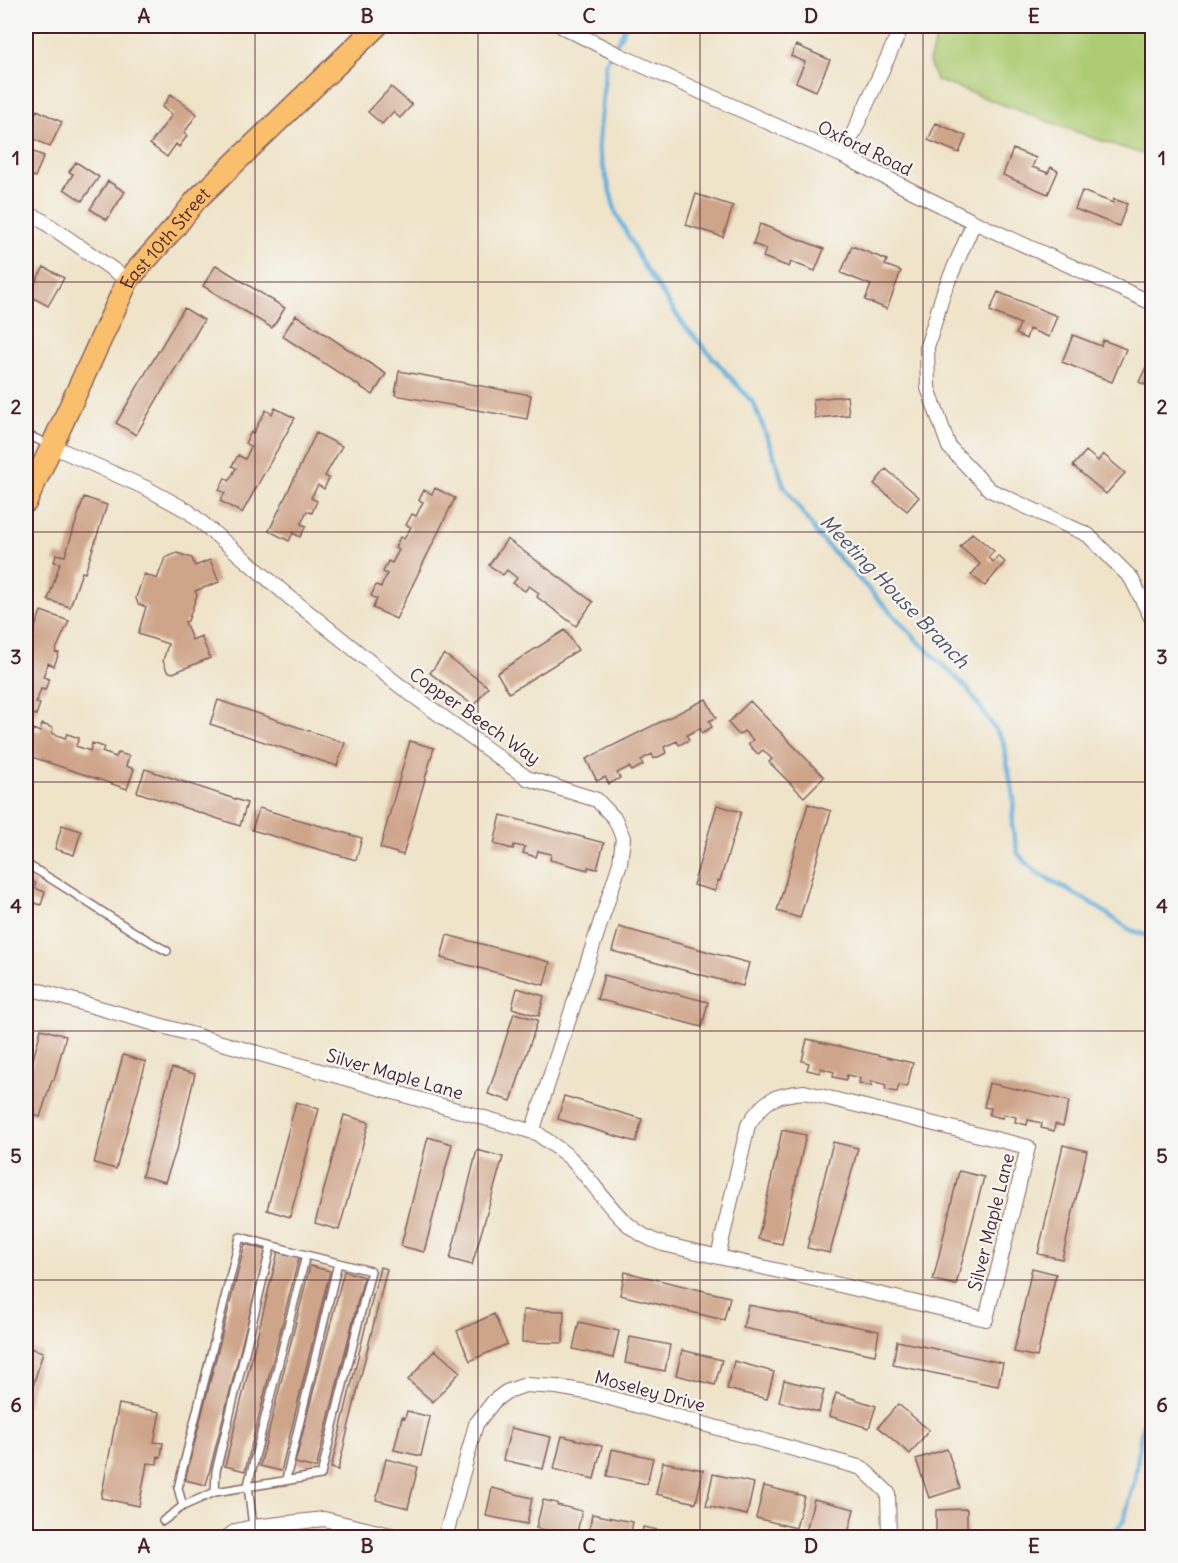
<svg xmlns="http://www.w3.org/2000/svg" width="1178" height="1563" font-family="Delius,sans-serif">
<rect width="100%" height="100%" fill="#f6f6f2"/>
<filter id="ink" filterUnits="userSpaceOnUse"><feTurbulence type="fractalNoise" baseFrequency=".0167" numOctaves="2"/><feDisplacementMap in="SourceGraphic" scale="12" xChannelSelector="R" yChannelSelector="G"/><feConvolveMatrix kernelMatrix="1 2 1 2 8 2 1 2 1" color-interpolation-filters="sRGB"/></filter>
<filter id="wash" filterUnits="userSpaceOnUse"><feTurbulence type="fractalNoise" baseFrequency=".008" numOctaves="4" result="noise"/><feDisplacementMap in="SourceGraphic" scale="24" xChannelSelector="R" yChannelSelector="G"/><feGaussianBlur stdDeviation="1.35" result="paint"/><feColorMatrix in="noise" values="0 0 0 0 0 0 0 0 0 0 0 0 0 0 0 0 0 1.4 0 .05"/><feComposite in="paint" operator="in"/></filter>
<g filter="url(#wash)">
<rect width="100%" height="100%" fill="#efe3c8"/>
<path fill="#adcc73" stroke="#7c764f" stroke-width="1.5" d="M940,26H1152V157L1096,139L936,80L929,62Z"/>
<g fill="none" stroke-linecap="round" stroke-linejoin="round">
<path stroke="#61afdb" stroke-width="4.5" d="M626,26L606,63L598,148L616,213L645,268L683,324L754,404L772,450L784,486L820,538L920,643L968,689L1003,741L1014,799L1012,826L1018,854L1036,872L1093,904L1130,930L1152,937
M1110,1538L1124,1520L1135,1479L1142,1427L1152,1392"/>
</g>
<g id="blocks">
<path fill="#cfa58a" d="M796,45L830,60L816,91L796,82L805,62L791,56Z
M391,87L412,105L400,118L393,112L382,124L368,112Z
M171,94L197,114L184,133L187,136L179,147L176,144L167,157L150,144L172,115L162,107Z
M37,110L62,122L50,147L26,135Z
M936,123L966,136L959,153L928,140Z
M26,149L44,156L35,177L26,173Z
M1013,149L1036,158L1032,167L1048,173L1051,167L1058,171L1048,194L1003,175Z
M76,162L99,177L82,201L64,189L73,174L69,172Z
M108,181L125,192L107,220L90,209Z
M1082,191L1113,203L1114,199L1127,204L1119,226L1075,209Z
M696,194L733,206L723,237L686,225Z
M760,224L824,249L815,271L791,262L789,267L763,257L766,249L753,244Z
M852,246L887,260L885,265L901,271L887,309L865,300L871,285L841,273Z
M26,255L34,260L26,276Z
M216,265L285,308L272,328L203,286Z
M44,267L64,278L48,306L28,295Z
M998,292L1057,316L1049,337L1029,329L1026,339L1016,334L1020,324L990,311Z
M184,308L204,320L136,435L116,423Z
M296,315L386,374L373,395L282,336Z
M1073,335L1101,346L1103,340L1126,349L1112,382L1062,362Z
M1146,367L1152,370V388L1139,382Z
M399,371L531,395L527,419L395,395Z
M847,396L849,415L815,418L813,399Z
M275,408L295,418L242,513L220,501L225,493L219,490L225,478L229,481L236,468L232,466L238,455L245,459L251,447L245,443L251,432L253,433L266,410L272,414Z
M316,433L342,446L325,476L329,478L324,489L318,485L311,498L317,501L312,513L307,511L301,524L306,526L300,537L293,533L289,541L269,531Z
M1086,451L1098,461L1103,454L1125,473L1106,494L1073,466Z
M886,469L919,497L907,511L874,484Z
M435,488L455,498L396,619L373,608L377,599L371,596L376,585L381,587L387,574L383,572L388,561L392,563L399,550L395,548L400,537L404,539L411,527L406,525L412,514L416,516L423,502L419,500L424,490L432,494Z
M84,497L107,505L85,573L82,572L70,607L48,600L60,563L54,562L56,554L65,556Z
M972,533L994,551L988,558L993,562L998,556L1005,562L985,586L971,575L980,564L960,547Z
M507,539L593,602L576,626L537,597L539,593L529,586L525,591L513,583L517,578L507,570L503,575L489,565Z
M177,553L192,558L195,566L210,560L219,582L195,591L197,595L188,621L185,622L192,640L201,636L210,658L173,673L167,671L163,661L168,644L138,634L146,607L138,604L136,598L144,574L157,579L165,558Z
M41,611L69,621L55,652L59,653L54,666L48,663L43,677L49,679L45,690L41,689L36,703L40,704L36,715L28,712L26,719V653Z
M565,630L578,650L509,693L497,673Z
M444,654L488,687L474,706L430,673Z
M706,699L716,718L709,721L712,727L702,733L700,728L687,735L689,740L679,745L677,741L664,747L666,753L654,759L652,754L641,760L643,765L632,771L629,767L617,773L620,778L609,784L605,777L597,781L586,759Z
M218,700L345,743L337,766L210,724Z
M750,701L824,777L804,797L769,762L772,759L763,750L758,754L748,744L753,740L744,731L739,735L728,723Z
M42,724L53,728L52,733L65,738L67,734L79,738L76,746L90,751L92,743L104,747L102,752L116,757L118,753L129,756L126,766L134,769L127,789L26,755L33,729L40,732Z
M410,741L434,748L403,855L380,848Z
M145,769L247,803L240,826L137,792Z
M808,804L831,811L800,918L777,911Z
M717,805L741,812L720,881L718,880L715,891L693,885Z
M259,808L362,838L356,860L252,830Z
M501,815L604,843L597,869L588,867V870L550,860L551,854L538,851L536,857L523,853L525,847L514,845L513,849L494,844Z
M62,825L81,831L74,855L55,849Z
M26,880L36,883L34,888L45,892L41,905L28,901L26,907Z
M619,927L749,963L743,986L612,951Z
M447,935L550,962L544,985L441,958Z
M26,937L32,939L26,956Z
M604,975L708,1002L702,1027L597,999Z
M517,988L544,996L539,1016L512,1008Z
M514,1013L538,1020L511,1101L488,1094Z
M41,1029L66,1036L54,1080H52L40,1117L26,1113V1087Z
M807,1039L913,1063L907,1087L899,1085L897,1092L885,1090L886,1085L872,1081L871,1086L859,1083L860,1078L847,1075L846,1080L833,1077L834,1072L821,1068L820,1073L807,1070L809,1063L802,1061Z
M123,1055L146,1062L116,1169L94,1163Z
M172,1068L195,1074L178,1145L165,1182L142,1176Z
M989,1083L1069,1101L1063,1126L1055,1124L1054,1131L1041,1128L1042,1123L1028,1120L1027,1125L1015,1122L1016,1117L1003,1114L1002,1118L989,1115L991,1108L984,1107Z
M564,1096L642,1119L636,1142L558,1119Z
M296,1102L319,1109L290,1217L267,1210Z
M344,1115L369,1122L339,1230L315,1223Z
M782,1130L806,1135L782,1244L758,1239Z
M428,1137L452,1144L424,1252L401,1246Z
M833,1142L858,1148L830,1253L807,1248Z
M1063,1145L1087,1151L1062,1259L1038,1254Z
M477,1150L503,1157L472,1265L450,1259Z
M959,1171L984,1177L956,1285L933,1280Z
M245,1244L266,1250L206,1485L185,1480Z
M278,1252L299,1257L245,1471L225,1466Z
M310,1266L330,1271L281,1471L260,1466Z
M380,1267L387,1269L338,1470L331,1468Z
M1032,1268L1056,1274L1037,1357L1014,1352Z
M344,1271L364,1277L316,1468L295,1463Z
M625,1272L730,1297L724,1320L620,1295Z
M748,1305L879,1331L875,1355L743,1328Z
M523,1310L564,1311L563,1343L522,1342Z
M494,1314L507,1344L470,1361L457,1331Z
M579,1322L619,1331L613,1358L573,1349Z
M630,1337L670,1345L665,1371L625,1363Z
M897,1341L1003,1363L998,1386L893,1365Z
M26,1347L43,1352L26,1410Z
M435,1350L460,1372L433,1402L408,1380Z
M682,1350L722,1360L715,1385L676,1375Z
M734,1361L774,1372L767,1399L727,1389Z
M784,1380L824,1390L819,1412L779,1402Z
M836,1393L876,1406L869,1428L829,1416Z
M119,1404L160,1412L154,1442L163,1443L161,1457L158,1456L157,1464L147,1463L139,1506L101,1498Z
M898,1404L929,1430L910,1454L878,1427Z
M407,1411L430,1417L421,1456L394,1450L402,1417L405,1418Z
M511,1428L551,1437L543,1469L503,1460Z
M562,1436L602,1446L594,1479L554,1469Z
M612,1449L653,1458L647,1484L607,1476Z
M947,1449L960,1488L929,1498L916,1459Z
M386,1459L418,1467L408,1508L376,1500Z
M663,1462L703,1470L696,1503L656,1494Z
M713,1474L754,1483L747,1515L706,1506Z
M764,1486L804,1496L796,1528L756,1518Z
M492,1488L532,1498L527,1524L486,1516Z
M814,1499L854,1509L847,1538H830L806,1532Z
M543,1500L557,1503V1505L582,1511L576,1537L536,1528Z
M967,1509V1538H936V1510Z
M592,1514L633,1522L630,1538H588Z
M643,1527L683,1535V1538H641Z"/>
</g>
</g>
<g filter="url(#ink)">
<use href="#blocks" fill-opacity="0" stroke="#846462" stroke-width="1.5"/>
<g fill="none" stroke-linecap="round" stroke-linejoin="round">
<defs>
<path id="service" d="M26,434L49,445
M26,864C74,891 118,925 167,951
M286,1479L338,1263
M215,1492L216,1471L271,1246
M163,1521L183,1506
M253,1527L248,1485L306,1255L371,1271L321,1475L215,1492L183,1506L178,1488L240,1237L306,1255"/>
<path id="minor" d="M561,26L617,54L843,156L974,222L1152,303
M843,156L902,26
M26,213L40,219L128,280
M974,222L944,291L927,347L928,388L949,447L990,490L1088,535L1131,578L1152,619
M52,446L146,488L188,511L288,596L400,686L527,778L597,800L615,819L623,838L620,863L532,1132
M26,987L537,1133C549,1143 564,1151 574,1162C604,1194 619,1230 663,1244L986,1319L1028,1147L804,1092C774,1095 765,1099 748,1125L718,1257
M26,1536L29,1538
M226,1538L236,1531L253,1527L324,1519L403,1538
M445,1538L476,1424L494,1401L506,1392L525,1385L557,1387L592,1393L862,1468L888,1493L889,1538"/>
<g id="primary">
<path id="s1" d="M26,502L128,280L176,226L196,200L377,26"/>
</g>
</defs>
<use href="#service" stroke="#846462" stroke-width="10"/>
<use href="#minor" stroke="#846462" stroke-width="16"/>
<use href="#primary" stroke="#846462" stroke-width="24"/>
<use href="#service" stroke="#fff" stroke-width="7"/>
<use href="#minor" stroke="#fff" stroke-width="14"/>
<use href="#primary" stroke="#f9bf6d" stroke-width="21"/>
</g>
</g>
<path fill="none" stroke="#4a1f2b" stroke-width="1.5" stroke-opacity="0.55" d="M255,26V1538M478,26V1538M700,26V1538M923,26V1538M26,282H1152M26,532H1152M26,782H1152M26,1031H1152M26,1280H1152"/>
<g text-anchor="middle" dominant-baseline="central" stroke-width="4.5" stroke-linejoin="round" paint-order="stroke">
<g font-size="18" fill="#4a1f2b" stroke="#f6f6f2">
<text transform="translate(865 148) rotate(26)">Oxford Road</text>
<text stroke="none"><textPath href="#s1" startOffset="300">East 10th Street</textPath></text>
<text transform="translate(475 716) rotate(35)">Copper Beech Way</text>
<text transform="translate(395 1074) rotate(16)">Silver Maple Lane</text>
<text transform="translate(991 1222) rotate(-76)">Silver Maple Lane</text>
<text transform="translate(650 1391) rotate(15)">Moseley Drive</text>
</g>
<g font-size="20" font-style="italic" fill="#525169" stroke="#f6f6f2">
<text transform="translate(895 591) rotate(46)">Meeting House Branch</text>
</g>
</g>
<rect width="1178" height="1563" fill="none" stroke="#f6f6f2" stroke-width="66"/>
<rect x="33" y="33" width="1112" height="1497" fill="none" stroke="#4a1f2b" stroke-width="2"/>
<g font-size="20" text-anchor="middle" font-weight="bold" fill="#4a1f2b">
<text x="144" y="23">A</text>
<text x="367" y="23">B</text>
<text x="589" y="23">C</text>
<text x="811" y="23">D</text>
<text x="1034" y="23">E</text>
<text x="16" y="165">1</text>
<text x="1162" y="165">1</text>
<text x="16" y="414">2</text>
<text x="1162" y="414">2</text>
<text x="16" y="664">3</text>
<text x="1162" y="664">3</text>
<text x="16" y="913">4</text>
<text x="1162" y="913">4</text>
<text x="16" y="1163">5</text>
<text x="1162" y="1163">5</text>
<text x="16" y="1412">6</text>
<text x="1162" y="1412">6</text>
<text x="144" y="1553">A</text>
<text x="367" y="1553">B</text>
<text x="589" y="1553">C</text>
<text x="811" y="1553">D</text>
<text x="1034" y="1553">E</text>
</g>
</svg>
